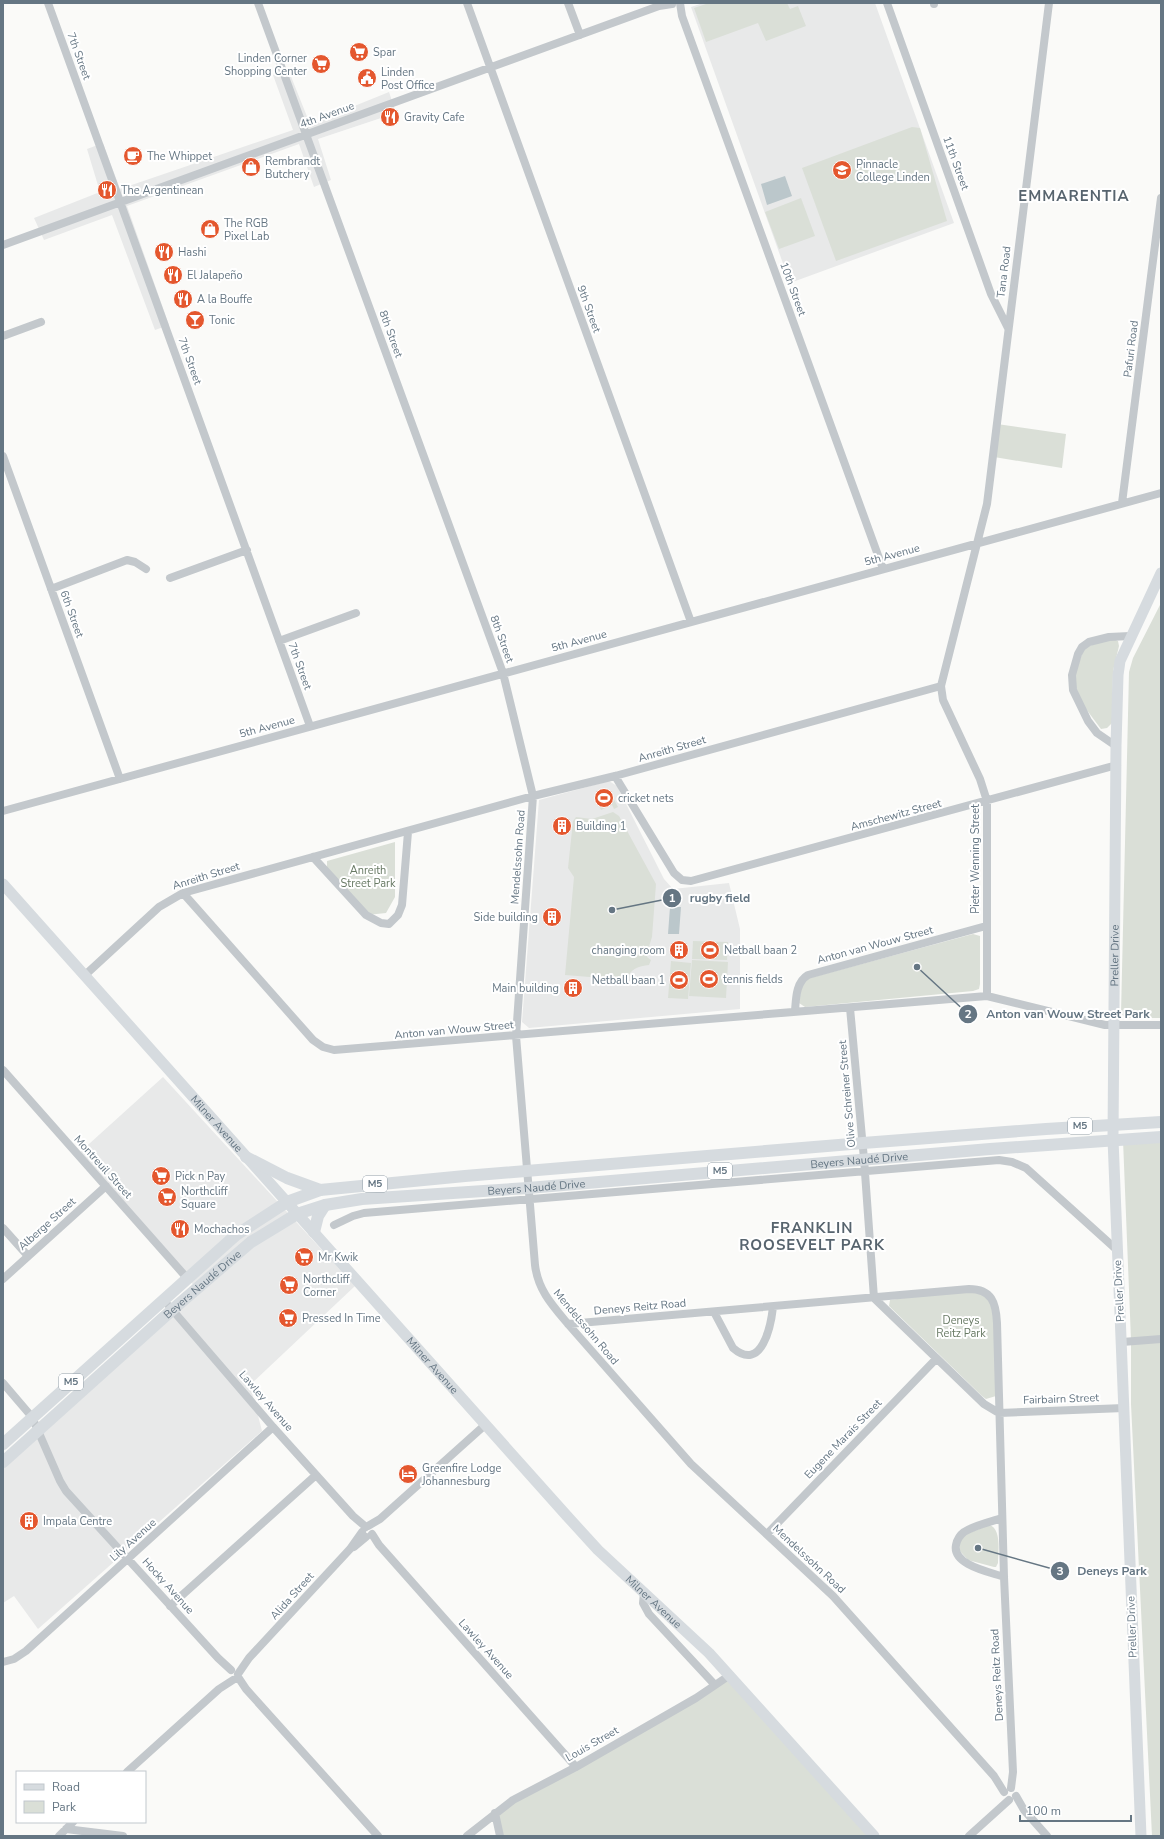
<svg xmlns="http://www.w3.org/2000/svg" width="1164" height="1839" font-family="'Nunito Sans',sans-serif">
<rect width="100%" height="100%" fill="#fafaf8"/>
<path fill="#e8e9e9" d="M703,3H875L954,223L790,283L691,7Z
M288,69L310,124L389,92L396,113L318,139L331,180L314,187L299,144L127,206L169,325L155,330L112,215L44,240L34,218L100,192L87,149L103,143L120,189L293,130L273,75Z
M609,781L617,786L664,879L673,889L729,883L740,929V1009L529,1028L522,1022L539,800Z
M163,1077L355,1286L250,1385L262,1431L38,1629L14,1596L3,1603V1468L197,1289L79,1153Z"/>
<path fill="#dadfd7" d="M709,3H787L790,9L798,6L806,26L766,41L758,23L706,42L694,8Z
M912,127L920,128L947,221L836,261L802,168Z
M801,198L815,236L779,249L765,212Z
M997,424L1066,434L1062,468L994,457Z
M1161,603V1018H1126L1121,1014L1129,672L1133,658Z
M1111,638L1118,641L1119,646L1113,671L1112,723L1107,728L1101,729L1083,705L1073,680L1084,648Z
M609,790L618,807L614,809L612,805L601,810L594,796Z
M613,812L619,816L656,884L652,937L647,953V957L651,960L649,965C639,966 629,969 627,980L565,975L574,877L568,868L573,821L576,817L592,819Z
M395,842V897L386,913L367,915L327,871V861Z
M973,934L980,936V984L979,989L973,991L805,1007L799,1003L801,989L806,979Z
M693,941L728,942L727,960L692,959Z
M692,960L728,962L726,998L689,996Z
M671,961L691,963L688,999L668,998Z
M1123,1140L1161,1141V1836H1152L1131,1404V1340Z
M969,1289H977L995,1306L996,1396L986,1399L982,1396L889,1306L890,1300Z
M989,1525C1002,1528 998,1553 998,1563L996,1567H994L968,1560L959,1550L960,1541L962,1536Z
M730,1675L874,1836H500L495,1813Z"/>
<path fill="#bbc7cb" d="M785,176L792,196L767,205L761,184Z
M670,907H681L679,934H668Z"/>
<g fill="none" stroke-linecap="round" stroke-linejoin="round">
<path stroke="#c3c8cc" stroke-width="8" d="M48,3L310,726
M258,3L503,673L533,796L516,1036L535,1265C538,1290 552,1305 568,1324L691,1464L833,1596L994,1776L1004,1792
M467,3L691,622
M568,3L580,35
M680,3L682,16L883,569
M887,3L991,294L1008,328
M934,3V4
M3,245L659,6L672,4
M3,336L41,322
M3,456L120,779
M1122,503L1161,198
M170,578L247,550
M51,589L127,560L135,562L146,569
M279,641L356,613
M1116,746L1097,733L1088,721L1073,690L1072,675L1078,654L1082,647L1089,642L1109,637L1130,636
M615,776L674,873L682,880L691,881L1117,765
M3,811L1161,493
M313,857L366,915L381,923L389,924L398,915L402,905L408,832
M183,893L313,1040L323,1047L334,1050L987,996L1105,1025H1161
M84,976L159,907L183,893L533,796L615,776L941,686
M987,996V801L980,779L943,700L941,686L987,504L1049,3
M850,1008L864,1159L874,1298L984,1404L999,1413L1124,1408
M795,1011C796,998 796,982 808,975L986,926
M3,1070L187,1278
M334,1225L353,1216L364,1213L999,1160L1012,1162L1026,1168L1117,1250
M3,1228L28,1256
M3,1279L106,1186
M169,1306L273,1427L353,1516L366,1527
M714,1312L733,1348C762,1373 771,1325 773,1307
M568,1324L969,1289C992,1289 996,1303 997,1323L1004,1577L1013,1772L1011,1788
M1122,1342L1161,1339
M3,1383L32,1417L60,1481L66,1491L218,1658L231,1670
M1002,1518C990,1522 975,1525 964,1532C960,1535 957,1540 956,1545C952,1565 990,1572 1004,1577
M368,1526L380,1519L485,1425
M372,1534L379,1545L576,1767
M767,1534L936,1359
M354,1547L366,1537
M644,1592L643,1603L649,1614L715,1685
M170,1606L316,1475
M3,1662L14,1659L26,1651L273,1427
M238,1674L249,1658L350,1549L362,1532
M238,1677L246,1689L378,1836
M127,1772L219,1689L233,1680
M1016,1796L1024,1810L1047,1836
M495,1813L500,1836
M66,1829L123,1836
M59,1836L73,1822
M467,1836L513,1800L576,1767L696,1698L730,1675
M969,1836L1009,1800"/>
<g stroke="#d6dbdf" stroke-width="11">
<path id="s1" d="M3,884L567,1516L598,1550L709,1653L874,1836"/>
<path id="s2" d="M1141,1836L1113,1139L1116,746L1118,675L1120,661L1161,573"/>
</g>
<g stroke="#d6dbdf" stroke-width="12">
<path d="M246,1157L287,1178L320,1190"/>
<path d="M314,1232L318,1216L325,1205"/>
<path d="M3,1444L236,1235L287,1202L320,1190L465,1176L863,1143L1046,1129L1161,1122"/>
<path id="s3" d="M3,1462L172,1310L251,1242L297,1214L325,1205L362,1199L528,1188L990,1149L1161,1137"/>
</g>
</g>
<defs>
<symbol id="supermarket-disc" viewBox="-11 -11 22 22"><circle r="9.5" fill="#e4572e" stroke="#fff"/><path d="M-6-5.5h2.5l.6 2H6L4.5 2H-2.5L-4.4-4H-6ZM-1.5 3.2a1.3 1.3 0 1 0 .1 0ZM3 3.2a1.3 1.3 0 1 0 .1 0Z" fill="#fff"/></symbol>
<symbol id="civic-disc" viewBox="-11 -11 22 22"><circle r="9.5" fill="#e4572e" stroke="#fff"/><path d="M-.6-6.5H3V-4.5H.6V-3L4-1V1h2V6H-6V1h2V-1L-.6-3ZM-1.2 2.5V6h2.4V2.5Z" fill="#fff"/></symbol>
<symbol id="restaurant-disc" viewBox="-11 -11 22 22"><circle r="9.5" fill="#e4572e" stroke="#fff"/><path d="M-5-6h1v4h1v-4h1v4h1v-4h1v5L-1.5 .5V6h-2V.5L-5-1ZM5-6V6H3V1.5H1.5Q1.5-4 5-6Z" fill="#fff"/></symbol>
<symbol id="cafe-disc" viewBox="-11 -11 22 22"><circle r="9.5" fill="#e4572e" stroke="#fff"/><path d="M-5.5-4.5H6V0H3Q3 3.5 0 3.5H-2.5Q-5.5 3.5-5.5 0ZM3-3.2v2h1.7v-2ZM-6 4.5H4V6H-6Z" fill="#fff"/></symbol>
<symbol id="shop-disc" viewBox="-11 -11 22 22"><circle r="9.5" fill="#e4572e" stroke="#fff"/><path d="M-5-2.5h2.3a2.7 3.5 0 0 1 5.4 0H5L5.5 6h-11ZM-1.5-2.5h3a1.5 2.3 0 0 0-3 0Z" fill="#fff"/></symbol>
<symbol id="school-disc" viewBox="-11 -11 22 22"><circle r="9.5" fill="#e4572e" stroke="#fff"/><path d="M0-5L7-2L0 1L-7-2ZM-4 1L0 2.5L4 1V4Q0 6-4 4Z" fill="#fff"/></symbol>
<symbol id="bar-disc" viewBox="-11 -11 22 22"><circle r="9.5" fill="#e4572e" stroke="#fff"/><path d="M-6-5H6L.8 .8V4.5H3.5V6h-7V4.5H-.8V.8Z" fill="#fff"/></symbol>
<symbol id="stadium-disc" viewBox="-11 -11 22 22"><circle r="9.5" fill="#e4572e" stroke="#fff"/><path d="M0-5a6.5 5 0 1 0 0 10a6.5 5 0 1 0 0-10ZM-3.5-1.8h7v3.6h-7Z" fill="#fff"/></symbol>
<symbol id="building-disc" viewBox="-11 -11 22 22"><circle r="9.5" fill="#e4572e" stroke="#fff"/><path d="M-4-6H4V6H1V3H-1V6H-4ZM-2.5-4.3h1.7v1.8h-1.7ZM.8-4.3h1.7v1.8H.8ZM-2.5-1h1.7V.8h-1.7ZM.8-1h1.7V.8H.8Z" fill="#fff"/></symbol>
<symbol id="hotel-disc" viewBox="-11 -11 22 22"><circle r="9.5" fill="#e4572e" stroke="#fff"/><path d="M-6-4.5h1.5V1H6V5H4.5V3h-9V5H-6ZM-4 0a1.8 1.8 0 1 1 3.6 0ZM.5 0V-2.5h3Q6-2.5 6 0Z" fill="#fff"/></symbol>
</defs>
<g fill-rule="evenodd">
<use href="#supermarket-disc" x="348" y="41" width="22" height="22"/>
<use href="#supermarket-disc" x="310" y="53" width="22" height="22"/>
<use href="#civic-disc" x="356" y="67" width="22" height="22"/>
<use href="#restaurant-disc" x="379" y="106" width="22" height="22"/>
<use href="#cafe-disc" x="122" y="145" width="22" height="22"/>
<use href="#shop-disc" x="240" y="156" width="22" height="22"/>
<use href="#school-disc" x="831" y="159" width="22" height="22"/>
<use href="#restaurant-disc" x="96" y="179" width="22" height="22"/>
<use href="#shop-disc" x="199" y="218" width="22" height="22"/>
<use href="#restaurant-disc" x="153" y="241" width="22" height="22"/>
<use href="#restaurant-disc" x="162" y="264" width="22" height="22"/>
<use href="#restaurant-disc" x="172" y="288" width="22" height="22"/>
<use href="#bar-disc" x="184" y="309" width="22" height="22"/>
<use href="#stadium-disc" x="593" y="787" width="22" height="22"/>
<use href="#building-disc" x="551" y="815" width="22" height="22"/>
<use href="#building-disc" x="541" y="906" width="22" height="22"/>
<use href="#building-disc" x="668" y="939" width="22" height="22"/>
<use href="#stadium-disc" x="699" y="939" width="22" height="22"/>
<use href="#stadium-disc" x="698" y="968" width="22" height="22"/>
<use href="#stadium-disc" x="668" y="969" width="22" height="22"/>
<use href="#building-disc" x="562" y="977" width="22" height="22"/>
<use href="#supermarket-disc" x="150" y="1165" width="22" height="22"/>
<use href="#supermarket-disc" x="156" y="1186" width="22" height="22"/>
<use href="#restaurant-disc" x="169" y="1218" width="22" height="22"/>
<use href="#supermarket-disc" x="293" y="1246" width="22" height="22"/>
<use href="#supermarket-disc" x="278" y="1274" width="22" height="22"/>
<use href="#supermarket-disc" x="277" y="1307" width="22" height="22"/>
<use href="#hotel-disc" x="397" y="1463" width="22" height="22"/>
<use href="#building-disc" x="18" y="1510" width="22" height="22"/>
</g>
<g text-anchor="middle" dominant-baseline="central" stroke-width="4" stroke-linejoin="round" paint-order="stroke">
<g fill="#fff" stroke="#939fa8" stroke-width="1">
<rect x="1068" y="1118" width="24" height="16" rx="3"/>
<rect x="708" y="1163" width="24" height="16" rx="3"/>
<rect x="363" y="1176" width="24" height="16" rx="3"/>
<rect x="59" y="1374" width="24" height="16" rx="3"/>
</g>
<g font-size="10" font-weight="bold" fill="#657683">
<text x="1080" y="1126">M5</text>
<text x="720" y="1171">M5</text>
<text x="375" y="1184">M5</text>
<text x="71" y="1382">M5</text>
</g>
<g font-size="11" fill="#657683" stroke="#fff" text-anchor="start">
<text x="373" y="52">Spar</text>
<text x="307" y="58" text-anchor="end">Linden Corner<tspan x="307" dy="13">Shopping Center</tspan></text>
<text x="381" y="72">Linden<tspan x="381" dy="13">Post Office</tspan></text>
<text x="404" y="117">Gravity Cafe</text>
<text x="147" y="156">The Whippet</text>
<text x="265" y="161">Rembrandt<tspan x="265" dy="13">Butchery</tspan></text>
<text x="856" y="164">Pinnacle<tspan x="856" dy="13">College Linden</tspan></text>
<text x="121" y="190">The Argentinean</text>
<text x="224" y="223">The RGB<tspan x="224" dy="13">Pixel Lab</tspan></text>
<text x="178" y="252">Hashi</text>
<text x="187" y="275">El Jalapeño</text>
<text x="197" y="299">A la Bouffe</text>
<text x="209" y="320">Tonic</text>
<text x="618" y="798">cricket nets</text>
<text x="576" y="826">Building 1</text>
<text x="538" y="917" text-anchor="end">Side building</text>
<text x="665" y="950" text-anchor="end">changing room</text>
<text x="724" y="950">Netball baan 2</text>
<text x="723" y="979">tennis fields</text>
<text x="665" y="980" text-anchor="end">Netball baan 1</text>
<text x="559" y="988" text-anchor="end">Main building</text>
<text x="175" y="1176">Pick n Pay</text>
<text x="181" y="1191">Northcliff<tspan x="181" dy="13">Square</tspan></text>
<text x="194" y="1229">Mochachos</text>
<text x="318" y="1257">Mr Kwik</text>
<text x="303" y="1279">Northcliff<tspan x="303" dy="13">Corner</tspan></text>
<text x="302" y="1318">Pressed In Time</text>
<text x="422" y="1468">Greenfire Lodge<tspan x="422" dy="13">Johannesburg</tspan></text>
<text x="43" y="1521">Impala Centre</text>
</g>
<g font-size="11" fill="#657683" stroke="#fff">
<text transform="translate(79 56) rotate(70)">7th Street</text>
<text transform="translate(327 115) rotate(-20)">4th Avenue</text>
<text transform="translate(956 163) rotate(70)">11th Street</text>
<text transform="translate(1004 272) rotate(-83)">Tana Road</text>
<text transform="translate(793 289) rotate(70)">10th Street</text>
<text transform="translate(589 309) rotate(70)">9th Street</text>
<text transform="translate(391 334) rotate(70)">8th Street</text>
<text transform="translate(1131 349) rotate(-83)">Pafuri Road</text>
<text transform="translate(190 361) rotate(70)">7th Street</text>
<text transform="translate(892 555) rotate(-15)">5th Avenue</text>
<text transform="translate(72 614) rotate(70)">6th Street</text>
<text transform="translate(502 639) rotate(70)">8th Street</text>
<text transform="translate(579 641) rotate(-15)">5th Avenue</text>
<text transform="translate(300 666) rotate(70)">7th Street</text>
<text transform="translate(267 727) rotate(-15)">5th Avenue</text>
<text transform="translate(672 749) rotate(-16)">Anreith Street</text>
<text transform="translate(896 815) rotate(-15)">Amschewitz Street</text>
<text transform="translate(518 857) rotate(-86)">Mendelssohn Road</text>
<text transform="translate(975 859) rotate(-90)">Pieter Wenning Street</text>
<text transform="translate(206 876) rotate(-17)">Anreith Street</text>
<text transform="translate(875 945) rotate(-15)">Anton van Wouw Street</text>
<text stroke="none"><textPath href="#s2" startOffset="881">Preller Drive</textPath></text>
<text transform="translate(454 1030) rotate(-5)">Anton van Wouw Street</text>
<text transform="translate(847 1094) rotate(-95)">Olive Schreiner Street</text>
<text stroke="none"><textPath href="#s1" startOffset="321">Milner Avenue</textPath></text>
<text stroke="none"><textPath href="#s3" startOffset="951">Beyers Naudé Drive</textPath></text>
<text transform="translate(103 1167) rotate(48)">Montreuil Street</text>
<text stroke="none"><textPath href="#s3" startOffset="627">Beyers Naudé Drive</textPath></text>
<text transform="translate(47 1224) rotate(-42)">Alberge Street</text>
<text stroke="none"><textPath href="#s3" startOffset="267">Beyers Naudé Drive</textPath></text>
<text transform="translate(1119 1291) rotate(-93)">Preller Drive</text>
<text transform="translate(640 1307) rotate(-5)">Deneys Reitz Road</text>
<text transform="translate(586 1327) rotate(50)">Mendelssohn Road</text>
<text stroke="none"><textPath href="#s1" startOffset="645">Milner Avenue</textPath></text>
<text transform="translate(1061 1399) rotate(-2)">Fairbairn Street</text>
<text transform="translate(266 1401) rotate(49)">Lawley Avenue</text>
<text transform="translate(843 1439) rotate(-46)">Eugene Marais Street</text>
<text transform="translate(133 1540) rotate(-42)">Lily Avenue</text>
<text transform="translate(809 1559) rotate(43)">Mendelssohn Road</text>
<text transform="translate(168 1586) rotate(48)">Hocky Avenue</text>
<text transform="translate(292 1596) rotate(-48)">Alida Street</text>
<text stroke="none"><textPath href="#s1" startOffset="969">Milner Avenue</textPath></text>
<text transform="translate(1132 1627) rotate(-92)">Preller Drive</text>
<text transform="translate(486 1649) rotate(48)">Lawley Avenue</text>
<text transform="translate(997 1675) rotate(-93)">Deneys Reitz Road</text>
<text transform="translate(592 1744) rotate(-30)">Louis Street</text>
</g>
<g font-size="11" fill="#687a64" stroke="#fff">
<text x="368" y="870">Anreith<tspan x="368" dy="13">Street Park</tspan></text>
<text x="961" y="1320">Deneys<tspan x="961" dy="13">Reitz Park</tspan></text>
</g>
<g font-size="15" font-weight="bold" letter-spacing="1" fill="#57646e" stroke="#fff">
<text x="1074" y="196">EMMARENTIA</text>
<text x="812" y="1228">FRANKLIN<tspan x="812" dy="17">ROOSEVELT PARK</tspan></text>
</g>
</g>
<path fill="none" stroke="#657683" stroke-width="1.5" d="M612 910L672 898M917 967L968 1014M978 1548L1060 1571"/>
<g fill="#657683" stroke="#fff" stroke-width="1.5">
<circle cx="612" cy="910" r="4"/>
<circle cx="917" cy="967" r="4"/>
<circle cx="978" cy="1548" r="4"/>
<circle cx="672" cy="898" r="10"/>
<circle cx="968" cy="1014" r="10"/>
<circle cx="1060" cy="1571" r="10"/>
</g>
<g font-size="12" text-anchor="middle" font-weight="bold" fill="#fff">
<text x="672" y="902">1</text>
<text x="968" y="1018">2</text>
<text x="1060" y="1575">3</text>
</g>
<g font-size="12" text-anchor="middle" font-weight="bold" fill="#657683" stroke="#fff" stroke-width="4" stroke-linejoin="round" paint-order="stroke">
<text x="720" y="902">rugby field</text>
<text x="1068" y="1018">Anton van Wouw Street Park</text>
<text x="1112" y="1575">Deneys Park</text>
</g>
<rect width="1164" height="1839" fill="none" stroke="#657683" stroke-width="8"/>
<rect x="16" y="1771" width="130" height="52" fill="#ffffff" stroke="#c1c8cd"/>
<rect x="24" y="1784" width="20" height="6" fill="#d6dbdf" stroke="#c1c8cd"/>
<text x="52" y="1791" font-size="12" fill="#657683">Road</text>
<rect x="24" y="1801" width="20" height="12" fill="#dadfd7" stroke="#c1c8cd"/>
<text x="52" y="1811" font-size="12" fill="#657683">Park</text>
<path d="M1020 1815v6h111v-6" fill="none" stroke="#657683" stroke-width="2"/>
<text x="1026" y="1815" font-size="12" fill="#657683" stroke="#ffffff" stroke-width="3" paint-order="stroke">100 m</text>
</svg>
